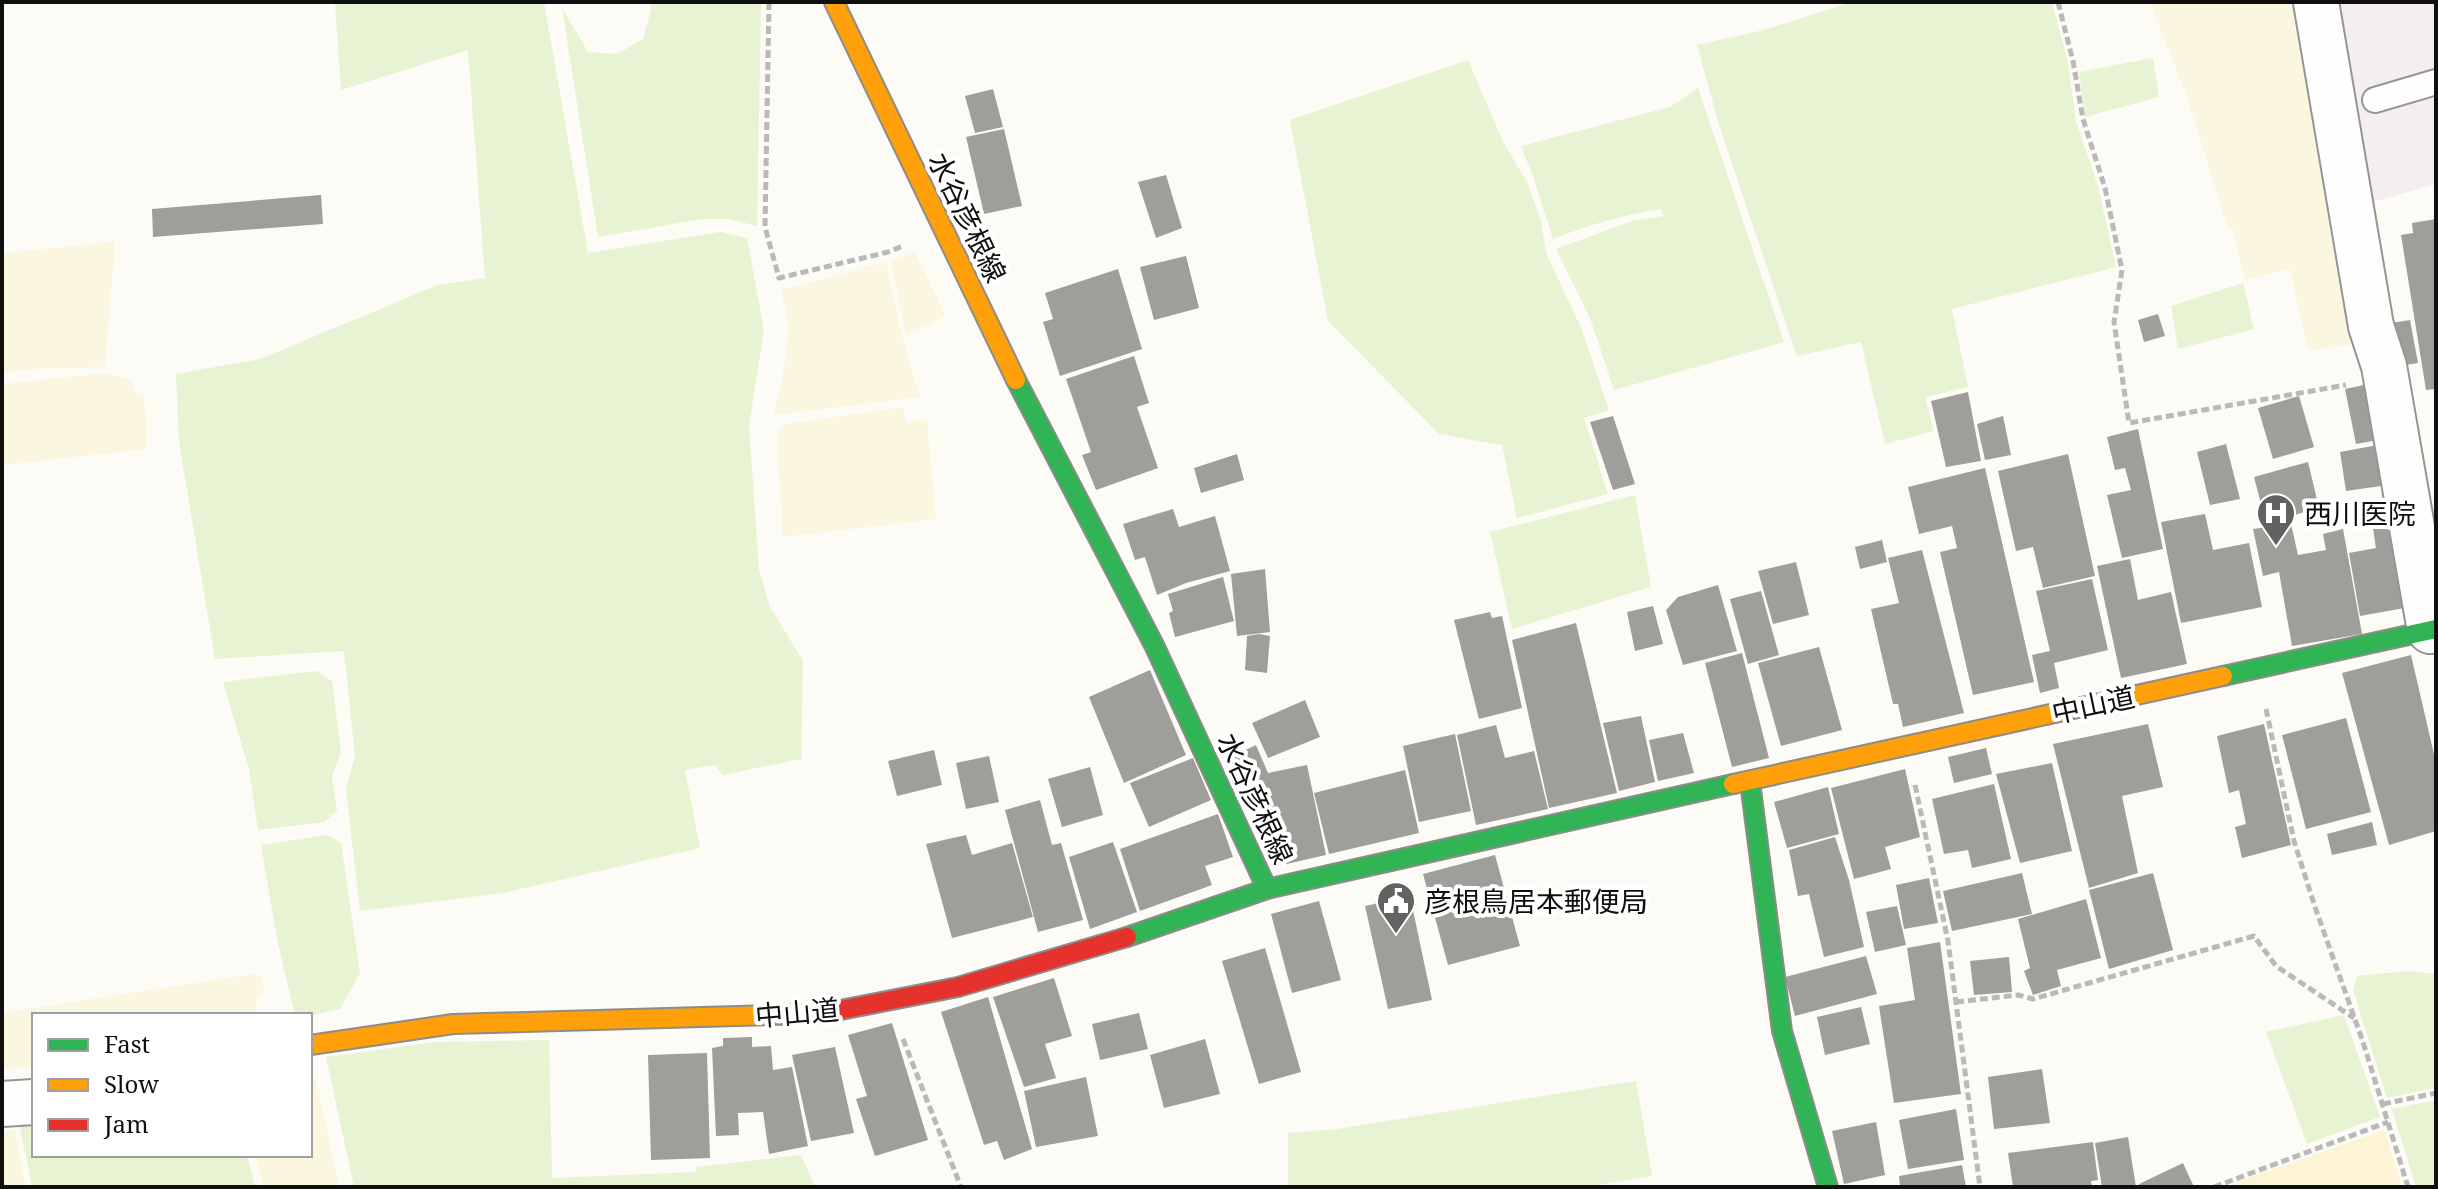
<svg xmlns="http://www.w3.org/2000/svg" width="2438" height="1189" font-family="'Noto Serif','Noto Sans JP',serif">
<rect width="100%" height="100%" fill="#fcfbf5"/>
<path fill="#f4eef1" d="M2331,2H2436V184L2366,204Z"/>
<path fill="#faf6e0" d="M2150,2H2307L2363,342L2308,351L2290,269L2245,280L2233,228L2228,229L2187,97Z
M115,242L105,367L33,369L2,373V253Z
M915,252L946,316L906,335L891,261Z
M886,262L901,332L920,397L774,415L785,363L789,327L781,290Z
M108,373L131,380L134,391L144,395L147,449L2,465V384Z
M904,407L906,421L927,420L936,519L783,537L777,440L778,430L786,424Z
M254,974L262,977L264,992L257,996L256,1015H34V1066L2,1070V1013Z
M310,1077L315,1080L340,1187H263L255,1155H310Z
M15,1130L26,1187H2V1131Z"/>
<path fill="#e7f3d3" d="M335,2H544L588,253L720,232L747,238L764,331L749,425L759,570L770,607L803,661L801,759L723,775L714,765L685,770L700,848L503,893L360,911L346,789L355,756L344,651L215,659L179,442L176,374L260,359L438,285L485,278L468,50L341,90Z
M650,2H761L757,226L729,219H702L598,237L562,8L588,52L617,54L643,39L651,10Z
M1852,2H2052L2068,63L2076,121L2098,186L2116,267L1952,309L1968,387L1925,397L1934,431L1885,444L1861,342L1797,356L1719,125L1697,45L1764,30Z
M2153,58L2159,97L2085,117L2079,72Z
M1468,60L1503,142L1527,182L1541,221L1546,253L1582,330L1609,410L1584,418L1608,494L1517,518L1502,445L1439,434L1328,321L1290,120Z
M1698,88L1784,342L1614,390L1590,318L1556,249L1632,221L1664,216L1661,209C1623,215 1588,225 1553,239L1533,176L1521,146L1670,107Z
M2243,283L2254,329L2178,349L2171,306Z
M1635,495L1651,587L1512,629L1490,532Z
M316,671L332,681L341,752L332,776L337,811L324,822L258,830L249,769L223,682Z
M327,835L341,843L360,973L340,1009L310,1016L295,1015L277,939L261,845Z
M2408,971L2436,974V1088L2387,1098L2353,990L2357,976Z
M2344,1015L2380,1117L2307,1144L2266,1032Z
M549,1040L552,1178L697,1172L696,1167L801,1155L815,1187H354L326,1057L435,1042Z
M1636,1081L1652,1176L1584,1187H1288V1133L1337,1129Z
M2436,1100V1187H2416L2392,1109Z
M34,1125V1155H247L255,1187H32L20,1127Z"/>
<path fill="#fdf3d5" d="M2384,1130L2402,1187H2235L2234,1183Z"/>
<path fill="#a09e9a" d="M993,89L1003,127L975,133L965,96Z
M1004,129L1022,206L984,214L966,137Z
M1166,175L1182,228L1156,238L1138,182Z
M321,195L323,224L153,237L152,209Z
M2436,219V389L2426,390L2401,235L2413,233L2412,223Z
M1186,256L1199,308L1154,320L1140,267Z
M1118,269L1142,349L1060,376L1043,322L1053,319L1045,293Z
M2158,314L2165,336L2144,342L2138,320Z
M2410,320L2418,363L2405,365L2385,324Z
M1134,356L1149,403L1137,407L1158,468L1096,490L1082,455L1091,452L1066,379Z
M2384,381L2395,437L2356,444L2345,389Z
M1968,392L1981,461L1946,467L1931,401Z
M2299,396L2314,447L2273,459L2258,408Z
M1613,416L1635,484L1613,490L1590,422Z
M2003,416L2011,455L1985,460L1977,424Z
M2138,429L2163,549L2122,558L2107,495L2131,490L2125,468L2115,470L2107,437Z
M2394,442L2405,506L2385,510L2381,486L2346,491L2340,452Z
M2226,444L2240,499L2210,505L2197,452Z
M1237,454L1244,480L1201,493L1194,468Z
M2068,454L2095,576L2043,588L2033,547L2016,551L1998,471Z
M2308,462L2319,508L2266,523L2254,477Z
M1985,468L2034,682L1973,695L1940,552L1957,548L1952,526L1919,534L1908,487Z
M1173,509L1179,527L1215,516L1230,571L1186,583L1157,595L1145,557L1135,560L1123,524Z
M2205,514L2213,550L2249,543L2262,607L2181,623L2161,522Z
M2404,516L2421,605L2360,616L2349,553L2376,548L2372,522Z
M2291,524L2298,555L2326,550L2323,534L2343,529L2362,634L2292,646L2279,572L2263,576L2253,529Z
M1882,540L1887,562L1860,569L1855,547Z
M1922,550L1964,713L1903,727L1898,704H1893L1871,609L1899,603L1888,558Z
M2130,559L2138,600L2171,592L2187,664L2121,678L2097,566Z
M1796,562L1809,615L1773,624L1758,571Z
M1265,569L1270,632L1237,636L1231,574Z
M1223,577L1234,621L1175,637L1169,613L1173,611L1168,594Z
M2092,579L2108,650L2054,663L2059,688L2040,693L2032,655L2050,651L2036,591Z
M1718,585L1737,651L1683,665L1666,610L1678,597Z
M1761,591L1779,655L1748,664L1730,599Z
M1653,606L1663,644L1635,651L1627,612Z
M1490,612L1492,618L1502,616L1522,708L1479,719L1454,620Z
M1576,623L1617,793L1549,808L1512,640Z
M1259,634L1270,636L1267,673L1245,670L1247,636Z
M1819,647L1842,730L1781,746L1758,663Z
M1742,653L1769,758L1732,767L1705,663Z
M2411,655L2436,763V831L2389,845L2342,673Z
M1150,670L1186,755L1124,783L1089,697Z
M1305,700L1320,737L1268,758L1252,723Z
M1641,716L1655,782L1619,791L1603,723Z
M2346,718L2371,812L2306,829L2282,735Z
M2148,724L2163,787L2122,796L2138,873L2089,888L2053,744Z
M2264,724L2291,845L2242,858L2235,827L2246,824L2239,790L2229,793L2217,736Z
M1496,725L1505,758L1534,751L1548,809L1476,825L1457,735Z
M1683,733L1694,773L1658,781L1649,740Z
M1455,734L1471,811L1419,822L1403,746Z
M1256,745L1268,773L1307,765L1326,855L1278,866L1224,760Z
M1986,748L1992,774L1954,783L1948,757Z
M934,750L942,785L897,796L888,761Z
M989,756L999,802L966,809L956,763Z
M1193,758L1211,800L1149,827L1130,783Z
M2052,763L2072,851L2020,863L1996,774Z
M1090,767L1103,815L1062,827L1048,779Z
M1905,769L1920,837L1885,847L1891,869L1854,879L1831,788Z
M1405,770L1419,833L1329,854L1314,793Z
M1994,784L2011,859L1972,868L1968,850L1944,854L1932,799Z
M1828,787L1839,834L1787,848L1774,802Z
M1040,800L1052,845L1061,843L1083,920L1038,932L1005,810Z
M1218,814L1233,857L1205,866L1212,885L1140,911L1120,849Z
M2372,822L2377,845L2332,855L2327,834Z
M966,835L972,855L1012,843L1033,917L952,938L926,844Z
M1835,837L1849,880L1864,947L1824,957L1809,894L1798,896L1789,850Z
M1113,842L1137,912L1090,929L1069,857Z
M1495,855L1520,946L1448,965L1423,874Z
M2022,873L2032,914L1952,931L1943,891Z
M2153,873L2173,950L2109,969L2089,890Z
M1929,878L1938,923L1904,929L1896,885Z
M1410,896L1432,1000L1388,1009L1365,906Z
M2086,899L2101,958L2057,970L2061,986L2033,995L2024,971L2030,968L2018,919Z
M1319,901L1341,980L1292,993L1271,914Z
M1897,906L1906,945L1875,952L1866,912Z
M1940,942L1961,1094L1894,1103L1879,1006L1915,1000L1907,948Z
M1265,948L1301,1072L1259,1084L1222,961Z
M1866,956L1877,994L1795,1016L1785,977Z
M2009,957L2012,992L1974,995L1970,961Z
M1054,978L1072,1036L1045,1044L1056,1078L1024,1087L993,997Z
M988,997L1032,1149L1004,1160L997,1141L984,1145L941,1012Z
M1861,1007L1870,1044L1825,1055L1817,1017Z
M1139,1013L1148,1049L1100,1060L1092,1024Z
M892,1023L928,1140L875,1156L856,1099L867,1096L848,1035Z
M752,1037V1047L771,1046L773,1070L792,1067L808,1146L769,1154L763,1112L738,1113L739,1135L716,1136L712,1048L723,1046V1038Z
M1205,1039L1220,1094L1164,1108L1150,1055Z
M835,1047L854,1133L811,1141L792,1055Z
M707,1053L710,1158L651,1160L648,1055Z
M2042,1069L2050,1123L1994,1129L1988,1077Z
M1086,1077L1098,1136L1036,1147L1024,1091Z
M1956,1109L1964,1160L1908,1169L1899,1120Z
M1876,1122L1885,1175L1844,1184L1832,1131Z
M2128,1137L2136,1187H2102L2095,1143Z
M2093,1142L2098,1180L2091,1181L2092,1187H2013L2008,1153Z
M2183,1163L2194,1187H2139V1184Z
M1962,1165L1966,1187H1900L1899,1176Z"/>
<g fill="none" stroke-linecap="round" stroke-linejoin="round">
<defs>
<path id="lane" d="M2375,100L2436,82"/>
<path id="street" d="M2316,2L2371,326L2384,366L2430,631
M2,1104L34,1102"/>
<path id="fast" d="M1016,380L1154,645L1267,889
M2223,676L2436,629
M1750,782L1782,1031L1828,1187
M1127,937L1267,889L1733,784"/>
<path id="slow" d="M834,2L1016,380
M1733,784L2223,676
M310,1045L453,1024L804,1014"/>
<path id="jam" d="M804,1014H820L958,987L1127,937"/>
</defs>
<use href="#lane" stroke="#969593" stroke-width="28"/>
<use href="#street" stroke="#969593" stroke-width="48"/>
<use href="#fast" stroke="#8c8c89" stroke-width="22"/>
<use href="#slow" stroke="#8c8c89" stroke-width="22"/>
<use href="#jam" stroke="#8c8c89" stroke-width="22"/>
<path stroke="#b9b9b8" stroke-width="5" stroke-dasharray="8 4" stroke-linecap="butt" d="M769,2L765,227L779,278L888,252L903,246
M2058,2L2073,61L2083,119L2105,188L2122,270L2114,322L2129,423L2346,385
M2266,709L2294,841L2315,907L2363,1042L2408,1187
M1915,785L1948,941L1980,1187
M1956,1002L2018,995L2033,999L2254,936L2276,966L2354,1018
M903,1039L961,1187
M2383,1104L2436,1093
M2214,1187L2388,1122"/>
<use href="#lane" stroke="#fffefe" stroke-width="24"/>
<use href="#street" stroke="#fffefe" stroke-width="44"/>
<use href="#fast" stroke="#30b455" stroke-width="18"/>
<use href="#slow" stroke="#ff9f0a" stroke-width="18"/>
<use href="#jam" stroke="#e5322d" stroke-width="18"/>
</g>
<defs>
<symbol id="hospital-pin" viewBox="-11 -11 22 30"><path d="M0 17L-7.5 6A9.5 9.5 0 1 1 7.5 6Z" fill="#626260" stroke="#fff"/><path d="M-5-5h3v3.5h4V-5h3V5h-3V1.5h-4V5h-3Z" fill="#fff"/></symbol>
<symbol id="civic-pin" viewBox="-11 -11 22 30"><path d="M0 17L-7.5 6A9.5 9.5 0 1 1 7.5 6Z" fill="#626260" stroke="#fff"/><path d="M-.6-6.5H3V-4.5H.6V-3L4-1V1h2V6H-6V1h2V-1L-.6-3ZM-1.2 2.5V6h2.4V2.5Z" fill="#fff"/></symbol>
</defs>
<g fill-rule="evenodd">
<use href="#hospital-pin" x="2254" y="491" width="44" height="60"/>
<use href="#civic-pin" x="1374" y="879" width="44" height="60"/>
</g>
<g text-anchor="middle" dominant-baseline="central" stroke-width="8" stroke-linejoin="round" paint-order="stroke">
<g font-size="28" fill="#0f0f0f" stroke="#fff">
<text transform="translate(968 217) rotate(64)">水谷彦根線</text>
<text transform="translate(2093 704) rotate(-12)">中山道</text>
<text transform="translate(1256 798) rotate(65)">水谷彦根線</text>
<text transform="translate(797 1012) rotate(-5)">中山道</text>
</g>
<g font-size="28" fill="#0f0f0f" stroke="#fff" text-anchor="start">
<text x="2304" y="513">西川医院</text>
<text x="1424" y="901">彦根鳥居本郵便局</text>
</g>
</g>
<rect width="2438" height="1189" fill="none" stroke="#0f0f0f" stroke-width="8"/>
<rect x="32" y="1013" width="280" height="144" fill="#ffffff" stroke="#9f9f9f" stroke-width="2"/>
<rect x="48" y="1039" width="40" height="12" fill="#30b455" stroke="#9f9f9f" stroke-width="2"/>
<text x="104" y="1053" font-size="24" fill="#0f0f0f">Fast</text>
<rect x="48" y="1079" width="40" height="12" fill="#ff9f0a" stroke="#9f9f9f" stroke-width="2"/>
<text x="104" y="1093" font-size="24" fill="#0f0f0f">Slow</text>
<rect x="48" y="1119" width="40" height="12" fill="#e5322d" stroke="#9f9f9f" stroke-width="2"/>
<text x="104" y="1133" font-size="24" fill="#0f0f0f">Jam</text>
</svg>
